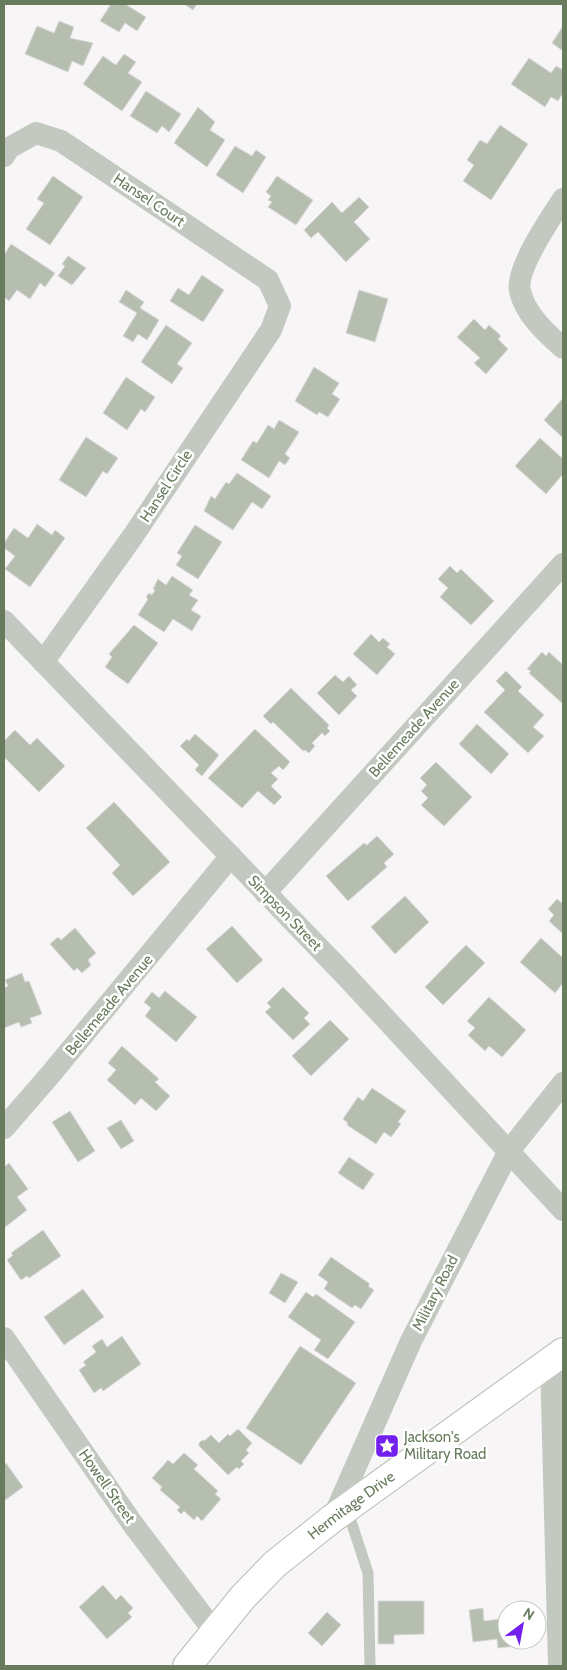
<svg xmlns="http://www.w3.org/2000/svg" width="567" height="1670" font-family="Cabin,sans-serif">
<rect width="100%" height="100%" fill="#f8f5f7"/>
<path fill="#b6beb0" stroke="#d9d7d9" d="M111,4H125L146,17L137,31L125,23L119,32L100,21Z
M184,4H197L193,10Z
M59,21L74,27L70,38L93,43L83,66L72,61L68,72L25,54L37,26L54,33Z
M563,26V51L552,43Z
M124,54L136,62L128,73L142,82L122,111L83,84L103,56L116,65Z
M529,58L551,73L556,66L563,70V93L558,101L551,97L545,107L511,84Z
M146,91L181,114L169,132L162,126L157,133L130,116Z
M198,107L215,122L210,130L225,140L207,167L174,143Z
M500,125L528,144L491,200L463,181L474,165L467,160L471,154L480,140L487,144Z
M235,146L252,156L256,150L266,157L243,193L216,175Z
M53,176L83,197L50,245L26,229L44,203L37,199Z
M277,176L313,200L296,225L268,207L272,202L268,200L271,196L266,192Z
M359,197L369,207L354,222L370,239L346,262L318,232L311,238L304,230L332,202L342,213Z
M11,244L55,273L45,287L40,283L30,299L17,290L9,301L4,297V255Z
M68,256L86,268L72,285L58,276L65,266L62,264Z
M202,275L224,290L203,322L170,301L178,288L189,295Z
M126,290L144,302L140,308L159,320L147,340L138,334L133,342L123,336L137,313L119,302Z
M359,290L388,299L375,342L346,333Z
M474,319L485,330L489,325L501,336L498,339L508,349L486,374L474,363L480,358L457,337Z
M166,325L192,343L177,364L183,368L172,384L141,362Z
M314,367L339,383L332,394L340,399L328,417L319,412L317,415L295,401Z
M126,377L155,397L145,412L141,409L127,430L103,413Z
M563,398V438L544,420Z
M279,420L299,432L285,454L290,458L285,465L279,461L269,478L241,460L253,441L257,443L268,425L274,429Z
M86,437L118,458L107,474L103,471L86,497L59,480Z
M540,438L563,459V474L546,494L515,466Z
M237,473L271,496L262,509L252,502L233,530L204,511L211,496L215,499L226,482L229,484Z
M37,524L52,535L55,530L65,538L30,587L5,569L15,556L4,548V543L14,528L28,538Z
M195,525L222,542L198,579L176,565L182,556L177,553Z
M450,566L457,573L461,569L494,601L471,625L440,597L448,588L438,579Z
M172,576L193,590L189,595L198,600L191,610L201,616L192,631L173,619L164,632L138,615L148,599L146,597L149,593L152,595L155,590L153,589L158,579L166,585Z
M134,625L158,643L128,684L105,667L112,657L109,654Z
M371,634L379,642L383,638L390,644L387,647L395,654L377,675L353,654Z
M542,652L546,656L549,652L563,665V704L529,673L531,671L527,669Z
M506,671L522,687L518,691L544,715L533,727L544,736L528,753L484,712L505,690L496,681Z
M335,675L343,682L349,676L357,685L351,690L357,696L339,715L317,693Z
M291,688L329,725L327,728L330,731L325,736L322,733L312,743L315,746L309,753L305,750L303,751L273,722L271,724L263,716Z
M477,724L509,754L491,774L459,744Z
M255,729L290,762L283,770L279,766L271,773L278,779L271,786L282,797L274,805L258,791L242,808L208,778Z
M15,730L30,745L37,738L65,766L39,792L4,757V741Z
M195,734L219,755L202,776L195,770L199,765L180,746L187,739L189,741Z
M436,762L472,797L444,826L421,805L428,798L421,791L427,785L420,778Z
M114,802L170,862L133,896L112,873L120,865L86,828Z
M377,836L394,854L384,863L387,867L348,901L326,876L364,843L367,845Z
M405,896L429,922L395,954L371,927Z
M557,899L563,904V934L549,921L554,915L548,909Z
M232,926L263,960L237,983L206,949Z
M75,928L96,953L88,960L91,965L82,973L77,968L74,971L50,944L58,937L61,940Z
M541,938L563,958V983L555,993L520,962Z
M466,945L485,963L443,1005L425,987Z
M22,973L25,982L29,981L42,1014L30,1018L32,1023L21,1027L19,1022L4,1028V988L8,986L5,980Z
M283,987L309,1013L304,1018L310,1024L293,1040L265,1012L271,1007L267,1003Z
M165,991L197,1017L176,1042L145,1016L151,1008L144,1002L152,992L159,998Z
M489,997L526,1030L502,1057L489,1046L485,1051L468,1035L475,1028L467,1021Z
M330,1020L349,1039L311,1076L292,1056Z
M122,1046L159,1079L155,1082L170,1096L156,1111L141,1098L135,1105L107,1080L116,1070L108,1063Z
M372,1088L406,1111L398,1122L401,1124L391,1137L384,1132L376,1144L347,1125L348,1123L343,1119L358,1097L363,1101Z
M70,1111L95,1151L78,1162L52,1122Z
M121,1120L134,1141L121,1149L107,1128Z
M349,1157L374,1174L363,1190L338,1173Z
M9,1163L28,1189L17,1197L27,1210L4,1228V1167Z
M43,1230L61,1256L29,1278L27,1276L21,1280L7,1260L13,1255L11,1253Z
M331,1257L370,1284L368,1286L374,1290L361,1309L355,1305L352,1308L324,1289L328,1282L318,1275Z
M281,1273L298,1282L285,1303L269,1293Z
M83,1289L104,1317L64,1345L44,1317Z
M306,1292L313,1297L316,1294L355,1322L328,1359L314,1350L321,1340L288,1317Z
M122,1336L141,1364L103,1391L101,1388L94,1393L79,1370L86,1365L83,1362L96,1352L92,1346L102,1339L107,1347Z
M300,1346L356,1383L301,1465L246,1428Z
M238,1429L252,1443L246,1450L249,1453L241,1461L244,1464L239,1469L237,1467L228,1475L199,1446V1443L202,1440L204,1441L211,1435L219,1443L228,1434L230,1436Z
M184,1453L198,1465L194,1469L218,1491L215,1494L221,1499L202,1521L197,1516L194,1520L184,1511L181,1514L177,1510L180,1507L160,1490L162,1487L152,1478L168,1460L173,1464Z
M6,1463L23,1487L4,1501V1465Z
M103,1585L116,1600L121,1595L133,1608L128,1613L132,1617L107,1639L79,1607Z
M378,1601H424V1634L394,1635V1644H378Z
M483,1608L484,1621L507,1618V1640H515L516,1646L498,1648L497,1639L473,1642L469,1610Z
M327,1612L341,1625L322,1646L308,1633Z"/>
<g fill="none" stroke-linecap="round" stroke-linejoin="round">
<defs>
<g id="secondary">
<path id="s1" d="M187,1666L243,1597L275,1564L333,1518L563,1352"/>
</g>
</defs>
<use href="#secondary" stroke="#b7beb2" stroke-width="30"/>
<path stroke="#c3c9c0" stroke-width="11" d="M347,1509L368,1573L370,1666"/>
<path stroke="#c3c9c0" stroke-width="22" d="M4,156L9,148L36,133L61,141L268,280L280,306L271,330L133,536L43,662
M563,199C551,217 515,270 520,291C525,314 546,333 563,348
M4,621L345,975L563,1210
M265,893L563,564
M4,1128L50,1075L231,856
M4,1338L132,1523L214,1631
M551,1362L559,1666
M333,1518L411,1341L509,1151L563,1083"/>
<use href="#secondary" stroke="#fff" stroke-width="28"/>
</g>
<defs>
<symbol id="sight-square" viewBox="-11 -11 22 22"><rect x="-9" y="-9" width="18" height="18" rx="4" fill="#731fee" stroke="#fff"/><path d="M0-6L1.8-2.2L6-1.7L2.9 1.2L3.7 5.4L0 3.3L-3.7 5.4L-2.9 1.2L-6-1.7L-1.8-2.2Z" fill="#fff"/></symbol>
</defs>
<g fill-rule="evenodd">
<use href="#sight-square" x="373" y="1432" width="28" height="28"/>
</g>
<g text-anchor="middle" dominant-baseline="central" stroke-width="5" stroke-linejoin="round" paint-order="stroke">
<g font-size="15" fill="#687c5d" stroke="#fff">
<text transform="translate(149 200) rotate(34)">Hansel Court</text>
<text transform="translate(166 486) rotate(-57)">Hansel Circle</text>
<text transform="translate(414 728) rotate(-48)">Bellemeade Avenue</text>
<text transform="translate(285 913) rotate(46)">Simpson Street</text>
<text transform="translate(109 1005) rotate(-50)">Bellemeade Avenue</text>
<text transform="translate(435 1293) rotate(-63)">Military Road</text>
<text transform="translate(107 1486) rotate(55)">Howell Street</text>
<text stroke="none"><textPath href="#s1" startOffset="231">Hermitage Drive</textPath></text>
</g>
<g font-size="15" fill="#687c5d" stroke="#fff" text-anchor="start">
<text x="404" y="1437">Jackson's<tspan x="404" dy="17">Military Road</tspan></text>
</g>
</g>
<rect width="567" height="1670" fill="none" stroke="#687c5d" stroke-width="10"/>
<g transform="translate(522 1625) rotate(32)"><circle r="24" fill="#ffffff" stroke="#c3cbbe"/>
<path d="M0-4L9 19L0 12L-9 19Z" fill="#731fee"/>
<text y="-8" font-size="14" font-weight="bold" text-anchor="middle" fill="#687c5d">N</text>
</g>
</svg>
